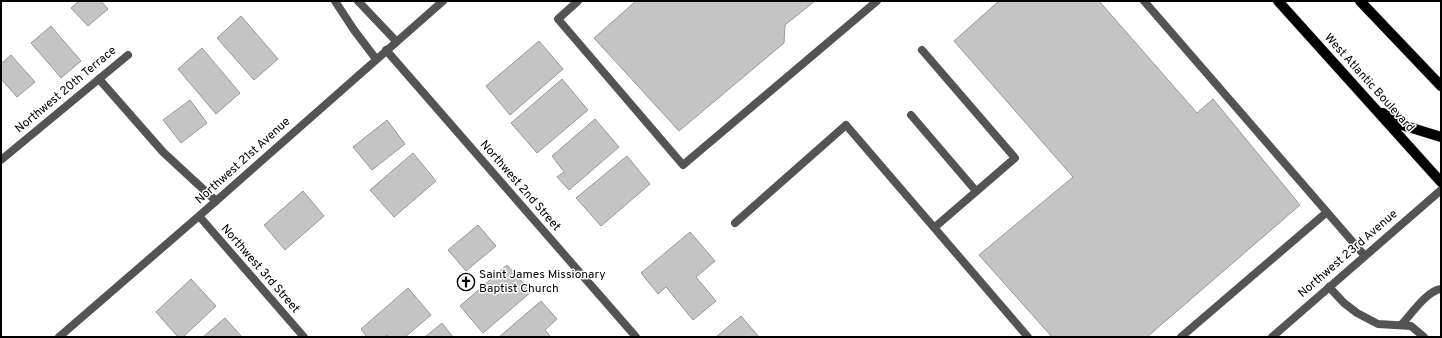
<svg xmlns="http://www.w3.org/2000/svg" width="1442" height="338" font-family="Overpass,sans-serif">
<rect width="100%" height="100%" fill="#fff"/>
<path fill="#c4c4c4" stroke="#989898" d="M79,1H101L108,9L88,26L71,8Z
M636,1H815L785,25L784,43L679,131L594,38Z
M999,1H1099L1197,113L1213,99L1300,205L1147,337H1052L979,255L1073,177L954,41Z
M241,16L278,59L254,80L217,38Z
M51,26L81,61L61,78L31,43Z
M539,41L563,69L510,115L486,86Z
M202,48L240,93L216,114L178,69Z
M11,55L35,82L17,97L1,79V64Z
M562,79L588,110L537,153L511,123Z
M190,100L207,123L181,143L163,120Z
M595,119L619,147L569,190L557,177L564,172L552,156Z
M387,120L405,144L372,170L353,147Z
M413,153L436,181L394,217L370,190Z
M627,156L650,184L601,226L576,198Z
M303,191L324,216L285,250L264,225Z
M478,225L496,246L466,271L448,250Z
M690,232L715,261L696,277L716,301L693,320L666,287L658,294L641,273Z
M507,265L531,292L483,333L460,306Z
M191,279L216,306L183,337H178L156,312Z
M408,288L431,315L405,337H389L387,335L384,337H367L361,329Z
M541,301L557,319L545,330L551,337H499Z
M741,316L759,337H716Z
M225,318L242,337H203Z
M442,323L453,337H425Z"/>
<g fill="none" stroke-linecap="round" stroke-linejoin="round">
<defs>
<path id="primary" d="M1278,1L1441,182
M1360,1L1441,86
M1383,113L1402,125L1441,137"/>
</defs>
<use href="#primary" stroke="#dbdbdb" stroke-width="11"/>
<path stroke="#545454" stroke-width="8" d="M335,1L354,30L376,59
M358,1L396,41
M578,1L558,19L683,165L877,1
M1144,1L1365,256
M922,50L1015,158L935,227
M99,79L163,152L216,201
M911,115L976,191
M735,223L846,125L1028,337
M1329,287L1344,303L1357,313L1378,324L1411,326L1424,337
M1401,325C1411,315 1426,291 1441,289
M1181,337L1327,212"/>
<path stroke="#545454" stroke-width="8" d="M386,50L636,337
M1,160L128,55
M199,216L304,337
M59,337L199,216L443,1
M1272,337L1441,190"/>
<use href="#primary" stroke="#000" stroke-width="10"/>
</g>
<defs>
<symbol id="church-ring" viewBox="-11 -11 22 22"><circle r="9.5" fill="#fff" stroke="#000" stroke-width="1.5"/><path d="M-1.2-6h2.4v3.5h3.3v2.4h-3.3V6h-2.4V-.1h-3.3v-2.4h3.3Z" fill="#000"/></symbol>
</defs>
<g fill-rule="evenodd">
<use href="#church-ring" x="456" y="272" width="20" height="20"/>
</g>
<g text-anchor="middle" dominant-baseline="central" stroke-width="3" stroke-linejoin="round" paint-order="stroke">
<g font-size="12" fill="#000" stroke="#fff">
<text transform="translate(1369 83) rotate(48)">West Atlantic Boulevard</text>
<text transform="translate(66 90) rotate(-40)">Northwest 20th Terrace</text>
<text transform="translate(243 161) rotate(-42)">Northwest 21st Avenue</text>
<text transform="translate(520 186) rotate(49)">Northwest 2nd Street</text>
<text transform="translate(1348 254) rotate(-41)">Northwest 23rd Avenue</text>
<text transform="translate(260 269) rotate(49)">Northwest 3rd Street</text>
</g>
<g font-size="12" fill="#000" stroke="#fff" text-anchor="start">
<text x="479" y="275">Saint James Missionary<tspan x="479" dy="14">Baptist Church</tspan></text>
</g>
</g>
<rect width="1442" height="338" fill="none" stroke="#000000" stroke-width="4"/>
</svg>
